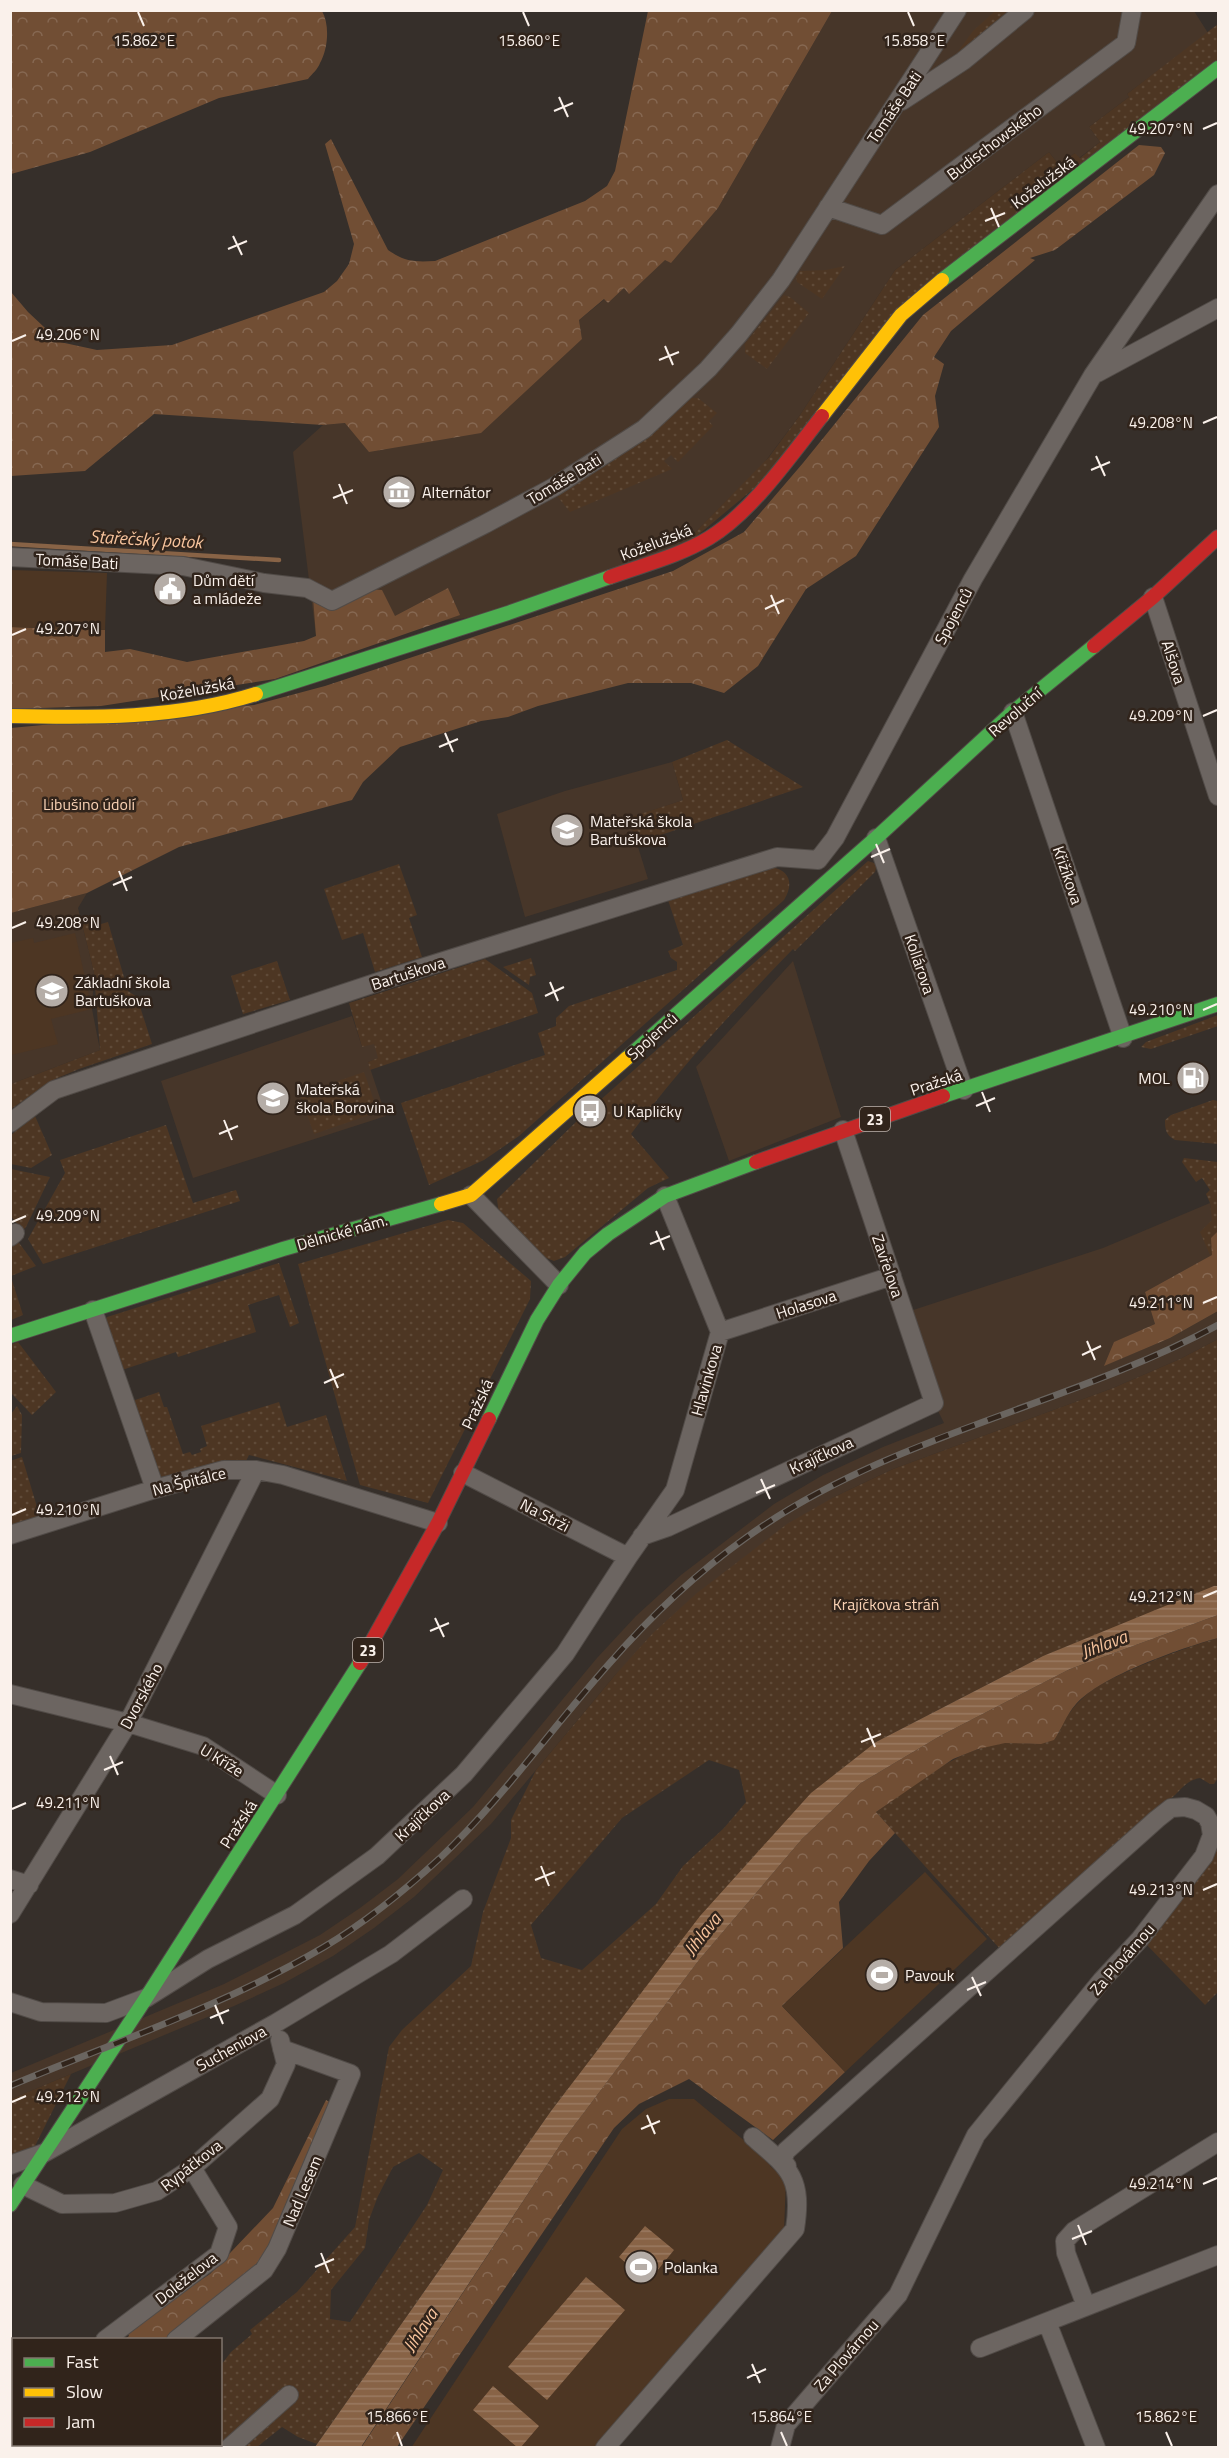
<svg xmlns="http://www.w3.org/2000/svg" width="1229" height="2458" font-family="'Titillium Web',sans-serif">
<defs>
<pattern id="grass-dots" width="8" height="8" patternUnits="userSpaceOnUse" patternTransform="scale(1.5)"><rect width="8" height="8" fill="#4d3623"/><path d="M2 2h.1M6 6h.1" fill="none" stroke="#5f4a38" stroke-width="1.8" stroke-linecap="round"/></pattern>
<pattern id="forest-crowns" width="20" height="18" patternUnits="userSpaceOnUse" patternTransform="scale(1.5)"><rect width="20" height="18" fill="#714e34"/><path d="M2 6a3 3 0 1 1 6 0M12 15a3 3 0 1 1 6 0" fill="none" stroke="#866852"/></pattern>
<pattern id="water-rules" width="6" height="5" patternUnits="userSpaceOnUse" patternTransform="scale(1.5)"><rect width="6" height="5" fill="#886346"/><path d="M0 2.5h6" fill="none" stroke="#9a7a61"/></pattern>
</defs>
<rect width="100%" height="100%" fill="#362f2a"/>
<path fill="#473629" d="M832,11H1194L1208,33L1127,94L1129,97L1089,127L1100,142L1079,158L1075,153L1059,165L1049,152L895,270L800,415L764,463L668,560L508,613L316,636L293,452L323,425L345,423L582,339L579,320L605,299L608,303L624,288L629,293L718,208Z
M672,762L683,800L629,818L648,879L525,917L497,814L565,791Z
M87,893L78,908L94,973L92,1009L100,1050L11,1084V913Z
M793,961L841,1117L729,1161L696,1067Z
M352,1016L362,1047L374,1043L379,1058L368,1062L386,1116L193,1178L161,1081Z
M1210,1203L1212,1215L1218,1229L1213,1255L1145,1292L1155,1324L1115,1342L1105,1365L1170,1338L1218,1311V1339L1180,1359L1113,1388L893,1469L834,1497L616,1674L491,1824L414,1897L374,1928L333,1956L284,1983L234,2006L11,2099V2073L224,1984L320,1935L360,1908L398,1879L473,1807L597,1658L636,1616L681,1575L774,1504L823,1475L883,1447L944,1423L934,1403L904,1313L1103,1248Z"/>
<path fill="url(#grass-dots)" fill-rule="evenodd" d="M995,11H1010L954,57L973,31Z
M1218,24V68L914,306L794,455L668,560L769,457L800,415L895,270L1049,152L1059,165L1075,153L1080,158L1100,142L1089,127L1129,97L1127,94Z
M845,266L822,299L797,282L796,277L800,271L826,270Z
M784,295L790,297L809,313L767,369L745,353V344Z
M691,398H698L717,413L709,421L713,426L678,462L671,455L664,461L672,469L570,512L557,496L626,452Z
M727,740L803,787L637,843L628,818L683,800L672,762Z
M868,861L877,864L875,872L795,951L793,949C736,1008 679,1068 631,1134L669,1178L648,1188L565,1257L554,1261L541,1256L499,1215L497,1199L578,1120Z
M399,864L417,915L409,918L422,957L375,972L363,933L342,940L324,889Z
M771,867C790,870 794,884 784,900L519,1136L484,1160L429,1185L401,1103L545,1055L538,1033L556,1026V1018L569,1006L677,970V962L671,958L668,951L683,945L668,900Z
M98,916L101,924L108,922L128,991L137,997L152,1044L79,1069L55,1079L11,1109V1084L100,1050L94,973L82,924Z
M531,958L536,975L530,977L529,985L503,967Z
M485,959L532,993L538,1013L370,1070L368,1062L378,1058L374,1044L362,1047L349,1003Z
M277,961L290,1000L243,1014L231,976Z
M1218,1015V1026L1151,1049L1141,1047L1146,1042Z
M364,1072L378,1112L314,1134L300,1094Z
M1213,1100L1218,1101V1144L1175,1140C1166,1135 1165,1130 1165,1120L1171,1115Z
M35,1116L52,1155L31,1168L11,1164V1135Z
M166,1125L193,1203L236,1190L240,1201L43,1264L28,1239L65,1173L60,1160Z
M1184,1158L1218,1162V1231C1210,1237 1211,1245 1213,1255H1210L1200,1232L1212,1220L1210,1203L1206,1194L1210,1190L1202,1178L1196,1182L1182,1162Z
M11,1169L50,1177L26,1227L22,1231L11,1216Z
M448,1220L463,1223L531,1281L530,1299L428,1503L360,1485L298,1264Z
M17,1240L36,1266L11,1276V1244Z
M279,1263L299,1323L290,1327L279,1295L248,1305L256,1332L178,1357L176,1352L116,1372L103,1323L107,1317Z
M11,1277L23,1315L11,1320H10Z
M1218,1339V1495L1217,1498L1218,1505V1586L1043,1656L876,1742L619,2025L551,2111L317,2444L298,2437L282,2427L257,2447L130,2448L128,2445L220,2444L221,2365L231,2352L252,2334L250,2330L297,2292L355,2227L389,2047L402,2030L471,1966L483,1912L511,1838V1820L536,1770L616,1674L653,1633L697,1593L787,1524L834,1497L893,1469L1113,1388L1180,1359ZM709,1760L739,1770L746,1802L724,1828L683,1866L656,1904L582,1970L541,1958L531,1925L622,1818ZM419,2153L443,2170L427,2205L350,2322L330,2319L331,2290L365,2248L369,2220L378,2196L393,2167Z
M18,1342L56,1392L32,1415L11,1393L10,1345Z
M159,1392L164,1407H167L183,1454L190,1452L192,1455L201,1452L200,1449L207,1446L201,1426L279,1402L287,1427L326,1415L347,1481L249,1455L246,1461H224L182,1474L159,1477L126,1403Z
M17,1406L22,1415L21,1453L11,1456V1414Z
M22,1457L41,1520L10,1530V1461Z
M1218,1638V1778L1214,1784H1210L1200,1778C1182,1781 1179,1796 1164,1803L1000,1949L876,1812C916,1785 954,1750 1003,1743C1021,1741 1041,1749 1056,1736C1060,1733 1062,1725 1065,1720C1070,1711 1077,1703 1085,1696C1108,1675 1187,1647 1218,1638Z
M1218,1842V1994L1217,1993L1205,2005L1143,1941Z
M71,2074L35,2146L11,2157V2099Z"/>
<path fill="url(#forest-crowns)" d="M11,10L322,11C330,25 328,49 320,63C318,69 312,74 308,79L219,98L90,152L11,174Z
M648,11H832L718,208L671,263L665,260L629,294L624,288L608,303L604,299L579,320L582,339L481,433L369,452L345,423L323,425L154,414L85,471L11,476V292L28,312L60,342L97,350L172,345L324,292L337,281L349,264L354,244L325,144L331,139L388,250C405,262 415,262 435,261L585,201L607,186L615,171Z
M1139,145L1161,147L1165,153L1154,175L1055,250L1030,258L1035,260L951,331L934,357L944,364L935,396L939,427L856,556L806,589L758,666L724,693L691,683H628L538,706L508,717L481,721L400,747L363,782L352,800L179,847L87,893L11,913V728L254,705L325,686L673,571L744,532L803,463L923,315Z
M340,588L382,590L395,616L448,588L460,615L275,679L101,706L11,709V627L105,630V652L130,649L187,662L304,641L316,636L313,597Z
M1218,1231V1311L1170,1338L1104,1366L1114,1342L1155,1324L1145,1292L1212,1255L1211,1238Z
M1218,1615V1638C1181,1648 1101,1676 1076,1704C1066,1715 1062,1729 1054,1740L1041,1744L1005,1743L978,1749L953,1759L876,1812L895,1833L869,1861L839,1902L843,1948L782,2006L845,2072L773,2140L689,2079L639,2104L614,2128L397,2447L361,2448L564,2139L699,1960L802,1839L861,1783L940,1736L1070,1669Z
M326,2100L331,2103L271,2248L248,2273L165,2339L124,2340L129,2336L126,2330L210,2274L273,2208Z"/>
<path fill="#4d3623" d="M11,570L107,573L105,630L11,627Z
M75,933L92,1009L51,1019L58,1044L11,1055V943L33,938L34,943Z
M925,1872L987,1939L845,2072L782,2006Z
M669,2099H694L770,2162V2166L786,2180L784,2230L596,2447L411,2448L622,2129L646,2109Z"/>
<path fill="url(#water-rules)" d="M1214,1586H1218V1615L1070,1669L940,1736L861,1783L802,1839L699,1960L564,2139L361,2447H315L551,2111L700,1916L811,1793L876,1742L1043,1656Z
M645,2226L674,2250L648,2282L619,2257Z
M586,2277L625,2310L547,2400L508,2367Z
M493,2386L539,2426L521,2447H517L473,2410Z"/>
<g fill="none" stroke-linecap="round" stroke-linejoin="round">
<path stroke="#886346" stroke-width="4.5" d="M10,544L279,560"/>
<defs>
<path id="street" d="M902,101L963,61L1025,10
M828,207L882,225L1126,43L1132,10
M1097,373L1218,308
M10,557L183,566L264,583L307,588L332,601L485,524L554,487L644,429L708,369L739,334L781,280L957,10
M1153,597L1218,796
M1013,712L1123,1038
M876,838L964,1090
M818,860L835,838L973,579L1093,375L1218,194
M10,1123L54,1090L399,975L777,857L818,860
M471,1195L559,1285
M10,1237L15,1233
M93,1310L155,1489
M720,1332L892,1276
M463,1473L628,1557
M10,1535L155,1489L224,1470H256L283,1475L438,1523
M642,1536L668,1527L934,1403L843,1130
M10,1694L128,1723L203,1746L277,1795
M10,1879L29,1885
M10,1914L128,1723L256,1470
M10,2002L41,2012L106,2013L146,1998L208,1959L295,1915L377,1856L464,1774L565,1654L628,1557L675,1490L720,1332L665,1196
M10,2165L44,2153L276,2023L391,1954L463,1899
M23,2185L62,2204L115,2203L157,2191L192,2168L270,2099L286,2064L280,2040
M1086,2306L1066,2253L1065,2241L1074,2231L1218,2142
M1047,2322L1096,2448
M105,2340L219,2254L228,2227L192,2168
M176,2340L264,2270L277,2249L351,2074L282,2049
M980,2348L1218,2255
M10,2355L14,2356
M10,2406L14,2404
M61,2448L63,2444
M229,2448L289,2395
M605,2448L795,2229C803,2177 789,2168 753,2137
M780,2448L786,2425L898,2295L976,2135L1102,1980L1140,1939L1204,1856L1212,1835L1210,1823L1206,1816L1196,1810L1185,1807L1171,1808L1157,1819L786,2151L782,2161L787,2166"/>
<path id="fast" d="M942,280L1218,68
M256,694L508,613L610,577
M627,1058L876,838L1013,712L1094,646
M943,1096L1218,1004
M10,1336L283,1249L441,1204
M489,1419L537,1320L559,1285L585,1253L608,1234L665,1196L756,1162
M10,2205L146,1998L360,1663"/>
<path id="slow" d="M822,416L901,315L942,280
M10,716C92,718 177,719 256,694
M441,1204L471,1195L627,1058"/>
<path id="jam" d="M610,577C643,565 679,556 709,538C753,511 791,455 822,416
M1094,646L1153,597L1218,537
M756,1162L943,1096
M360,1663L438,1523L489,1419"/>
</defs>
<use href="#street" stroke="#514b47" stroke-width="20"/>
<use href="#fast" stroke="#514b47" stroke-width="16"/>
<use href="#slow" stroke="#514b47" stroke-width="16"/>
<use href="#jam" stroke="#514b47" stroke-width="16"/>
<use href="#street" stroke="#6c6561" stroke-width="18"/>
<use href="#fast" stroke="#4caf50" stroke-width="14"/>
<use href="#slow" stroke="#ffc107" stroke-width="14"/>
<use href="#jam" stroke="#c62828" stroke-width="14"/>
<defs>
<path id="rail" d="M10,2086C115,2042 226,2005 324,1947C366,1922 404,1891 440,1858C502,1799 551,1729 608,1665C649,1618 695,1574 747,1537C889,1435 1066,1407 1218,1325"/>
</defs>
<use href="#rail" stroke="#6a6560" stroke-width="7"/>
<use href="#rail" stroke="#31241b" stroke-width="4.5" stroke-dasharray="14" stroke-linecap="butt"/>
</g>
<path fill="none" stroke="#faf1eb" stroke-width="2" d="M138,12L144,26M523,12L529,26M908,12L914,26M559,97L568,117M554,111L573,103M1203,129L1217,123M991,208L999,227M985,221L1005,213M233,236L242,255M228,249L247,241M12,341L26,335M665,346L673,365M659,360L679,352M1203,423L1217,417M1096,456L1105,476M1091,470L1110,462M339,484L347,504M333,498L353,490M771,595L779,614M765,609L784,600M12,635L26,629M1203,716L1217,710M445,733L453,752M439,747L458,739M876,844L884,863M871,857L890,849M119,871L127,891M113,885L132,877M12,928L26,922M550,982L558,1001M545,996L564,987M1203,1010L1217,1004M982,1092L990,1112M976,1106L995,1098M224,1120L232,1140M219,1134L238,1126M12,1222L26,1216M656,1231L664,1250M650,1244L670,1236M1203,1303L1217,1297M1087,1341L1095,1360M1082,1355L1101,1346M330,1369L338,1388M324,1383L344,1374M761,1479L770,1499M756,1493L775,1485M12,1515L26,1509M1203,1597L1217,1591M435,1618L444,1637M430,1631L449,1623M867,1728L875,1747M861,1742L881,1734M110,1756L118,1775M104,1770L123,1762M12,1809L26,1803M541,1866L549,1886M535,1880L555,1872M1203,1890L1217,1884M972,1977L981,1996M967,1990L986,1982M215,2005L223,2024M210,2018L229,2010M12,2102L26,2096M647,2115L655,2134M641,2129L660,2121M1203,2184L1217,2178M1078,2225L1086,2245M1072,2239L1092,2231M321,2253L329,2273M315,2267L334,2259M752,2364L760,2383M747,2378L766,2369M397,2432L402,2446M781,2432L787,2446M1166,2432L1172,2446"/>
<defs>
<symbol id="museum-disc" viewBox="-11 -11 22 22"><circle r="9.5" fill="#b5ada7" stroke="#31241b"/><path d="M0-6L6-3V-2H-6V-3ZM-5-1h2V3h-2ZM-1-1h2V3h-2ZM3-1h2V3H3ZM-6 4H6V6H-6Z" fill="#fff"/></symbol>
<symbol id="civic-disc" viewBox="-11 -11 22 22"><circle r="9.5" fill="#b5ada7" stroke="#31241b"/><path d="M-.6-6.5H3V-4.5H.6V-3L4-1V1h2V6H-6V1h2V-1L-.6-3ZM-1.2 2.5V6h2.4V2.5Z" fill="#fff"/></symbol>
<symbol id="school-disc" viewBox="-11 -11 22 22"><circle r="9.5" fill="#b5ada7" stroke="#31241b"/><path d="M0-5L7-2L0 1L-7-2ZM-4 1L0 2.5L4 1V4Q0 6-4 4Z" fill="#fff"/></symbol>
<symbol id="fuel-disc" viewBox="-11 -11 22 22"><circle r="9.5" fill="#b5ada7" stroke="#31241b"/><path d="M-5.5-6h7V0h2V4h1.3V-2.5L3-4.5l.8-.8L6-3V5H2.5V1h-1V6h-7ZM-4.2-4.7v3.2H.2V-4.7Z" fill="#fff"/></symbol>
<symbol id="bus-disc" viewBox="-11 -11 22 22"><circle r="9.5" fill="#b5ada7" stroke="#31241b"/><path d="M-5-6H5V4H4V6H2V4H-2V6H-4V4H-5ZM-3.5-4V0h7V-4ZM-3.5 1.2v1.5H-2V1.2ZM2 1.2v1.5H3.5V1.2Z" fill="#fff"/></symbol>
<symbol id="stadium-disc" viewBox="-11 -11 22 22"><circle r="9.5" fill="#b5ada7" stroke="#31241b"/><path d="M0-5a6.5 5 0 1 0 0 10a6.5 5 0 1 0 0-10ZM-3.5-1.8h7v3.6h-7Z" fill="#fff"/></symbol>
</defs>
<g fill-rule="evenodd">
<use href="#museum-disc" x="380" y="473" width="38" height="38"/>
<use href="#civic-disc" x="151" y="570" width="38" height="38"/>
<use href="#school-disc" x="548" y="811" width="38" height="38"/>
<use href="#school-disc" x="33" y="972" width="38" height="38"/>
<use href="#fuel-disc" x="1174" y="1059" width="38" height="38"/>
<use href="#school-disc" x="254" y="1079" width="38" height="38"/>
<use href="#bus-disc" x="571" y="1092" width="38" height="38"/>
<use href="#stadium-disc" x="863" y="1956" width="38" height="38"/>
<use href="#stadium-disc" x="622" y="2248" width="38" height="38"/>
</g>
<g text-anchor="middle" dominant-baseline="central" stroke-width="5" stroke-linejoin="round" paint-order="stroke">
<g fill="#31241b" stroke="#beb4ad" stroke-width="1.5">
<rect x="860" y="1107" width="30" height="24" rx="4.5"/>
<rect x="353" y="1638" width="30" height="24" rx="4.5"/>
</g>
<g font-size="15" font-weight="bold" fill="#faf1eb">
<text x="875" y="1119">23</text>
<text x="368" y="1650">23</text>
</g>
<g font-size="16" fill="#faf1eb" stroke="#31241b">
<text transform="translate(894 107) rotate(-56)">Tomáše Bati</text>
<text transform="translate(994 142) rotate(-37)">Budischowského</text>
<text transform="translate(1043 182) rotate(-37)">Koželužská</text>
<text transform="translate(564 479) rotate(-31)">Tomáše Bati</text>
<text transform="translate(656 542) rotate(-21)">Koželužská</text>
<text transform="translate(77 561) rotate(3)">Tomáše Bati</text>
<text transform="translate(953 616) rotate(-62)">Spojenců</text>
<text transform="translate(1174 662) rotate(72)">Alšova</text>
<text transform="translate(197 689) rotate(-10)">Koželužská</text>
<text transform="translate(1015 712) rotate(-41)">Revoluční</text>
<text transform="translate(1068 875) rotate(71)">Křižíkova</text>
<text transform="translate(920 964) rotate(71)">Kollárova</text>
<text transform="translate(408 973) rotate(-18)">Bartuškova</text>
<text transform="translate(652 1036) rotate(-42)">Spojenců</text>
<text transform="translate(936 1082) rotate(-18)">Pražská</text>
<text transform="translate(342 1232) rotate(-16)">Dělnické nám.</text>
<text transform="translate(888 1266) rotate(71)">Zavřelova</text>
<text transform="translate(806 1304) rotate(-18)">Holasova</text>
<text transform="translate(706 1380) rotate(-74)">Hlavinkova</text>
<text transform="translate(477 1404) rotate(-65)">Pražská</text>
<text transform="translate(821 1455) rotate(-25)">Krajíčkova</text>
<text transform="translate(189 1481) rotate(-14)">Na Špitálce</text>
<text transform="translate(545 1515) rotate(27)">Na Strži</text>
<text transform="translate(141 1696) rotate(-62)">Dvorského</text>
<text transform="translate(222 1760) rotate(31)">U Kříže</text>
<text transform="translate(422 1815) rotate(-43)">Krajíčkova</text>
<text transform="translate(238 1824) rotate(-57)">Pražská</text>
<text transform="translate(1122 1959) rotate(-49)">Za Plovárnou</text>
<text transform="translate(231 2048) rotate(-29)">Sucheniova</text>
<text transform="translate(191 2165) rotate(-38)">Rypáčkova</text>
<text transform="translate(302 2191) rotate(-67)">Nad Lesem</text>
<text transform="translate(186 2278) rotate(-38)">Doleželova</text>
<text transform="translate(846 2355) rotate(-49)">Za Plovárnou</text>
</g>
<g font-size="16" fill="#faf1eb" stroke="#31241b" text-anchor="start">
<text x="422" y="492">Alternátor</text>
<text x="193" y="580">Dům dětí<tspan x="193" dy="18">a mládeže</tspan></text>
<text x="590" y="821">Mateřská škola<tspan x="590" dy="18">Bartuškova</tspan></text>
<text x="75" y="982">Základní škola<tspan x="75" dy="18">Bartuškova</tspan></text>
<text x="1170" y="1078" text-anchor="end">MOL</text>
<text x="296" y="1089">Mateřská<tspan x="296" dy="18">škola Borovina</tspan></text>
<text x="613" y="1111">U Kapličky</text>
<text x="905" y="1975">Pavouk</text>
<text x="664" y="2267">Polanka</text>
</g>
<g font-size="16" fill="#f8d1b4" stroke="#31241b">
<text x="89" y="804">Libušino údolí</text>
<text x="886" y="1604">Krajíčkova stráň</text>
</g>
<g font-size="18" font-style="italic" fill="#f8c49d" stroke="#31241b">
<text transform="translate(146 539) rotate(3)">Stařečský potok</text>
<text transform="translate(1104 1644) rotate(-21)">Jihlava</text>
<text transform="translate(702 1934) rotate(-52)">Jihlava</text>
<text transform="translate(420 2330) rotate(-57)">Jihlava</text>
</g>
</g>
<g font-size="15" text-anchor="middle" fill="#faf1eb" stroke="#31241b" stroke-width="5" stroke-linejoin="round" paint-order="stroke">
<text x="144" y="46">15.862°E</text>
<text x="529" y="46">15.860°E</text>
<text x="914" y="46">15.858°E</text>
<text x="1161" y="134">49.207°N</text>
<text x="68" y="340">49.206°N</text>
<text x="1161" y="428">49.208°N</text>
<text x="68" y="634">49.207°N</text>
<text x="1161" y="721">49.209°N</text>
<text x="68" y="928">49.208°N</text>
<text x="1161" y="1015">49.210°N</text>
<text x="68" y="1221">49.209°N</text>
<text x="1161" y="1308">49.211°N</text>
<text x="68" y="1515">49.210°N</text>
<text x="1161" y="1602">49.212°N</text>
<text x="68" y="1808">49.211°N</text>
<text x="1161" y="1895">49.213°N</text>
<text x="68" y="2102">49.212°N</text>
<text x="1161" y="2189">49.214°N</text>
<text x="397" y="2422">15.866°E</text>
<text x="781" y="2422">15.864°E</text>
<text x="1166" y="2422">15.862°E</text>
</g>
<rect width="1229" height="2458" fill="none" stroke="#faf1eb" stroke-width="24"/>
<rect x="12" y="2338" width="210" height="108" fill="#31241b" stroke="#81766e" stroke-width="1.5"/>
<rect x="24" y="2358" width="30" height="9" fill="#4caf50" stroke="#81766e" stroke-width="1.5"/>
<text x="66" y="2368" font-size="18" fill="#faf1eb">Fast</text>
<rect x="24" y="2388" width="30" height="9" fill="#ffc107" stroke="#81766e" stroke-width="1.5"/>
<text x="66" y="2398" font-size="18" fill="#faf1eb">Slow</text>
<rect x="24" y="2418" width="30" height="9" fill="#c62828" stroke="#81766e" stroke-width="1.5"/>
<text x="66" y="2428" font-size="18" fill="#faf1eb">Jam</text>
</svg>
